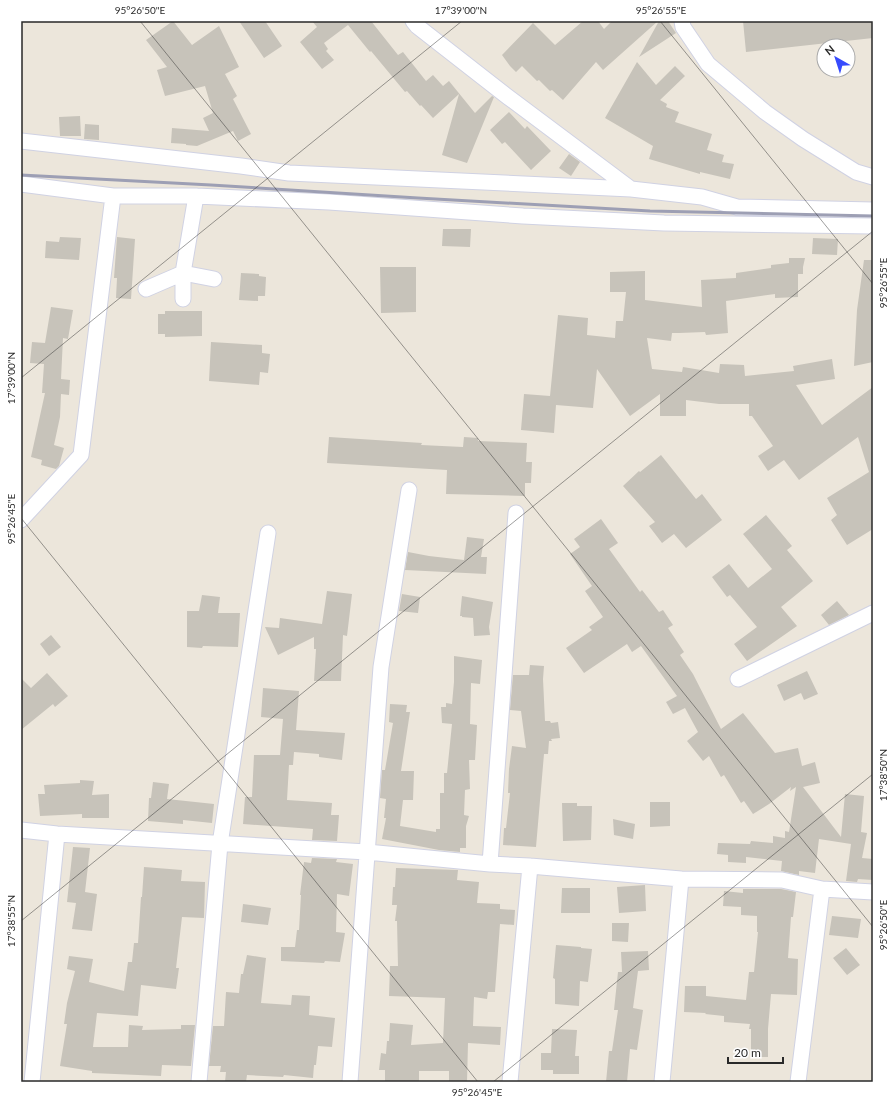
<svg xmlns="http://www.w3.org/2000/svg" width="894" height="1103" font-family="Lato,sans-serif">
<rect width="100%" height="100%" fill="#ece6db"/>
<path fill="#c7c3ba" d="M173,21L192,45L219,26L239,67L225,74L237,96L233,99L251,134L238,141L233,131L197,146L186,145V144L171,143L172,128L209,131L203,118L213,113L205,86L165,96L157,70L167,67L146,40Z
M239,21H265L282,46L264,58Z
M312,21H371L398,55L403,52L426,81L433,75L443,86L449,81L475,113L492,96L494,97L467,163L442,155L459,94L433,118L421,105L420,106L407,91L405,92L371,51L370,52L348,25L324,43L328,49L326,51L334,60L322,69L300,42L317,27Z
M583,21H598L604,29L612,21H658L603,70L596,62L563,100L552,90L550,91L539,80L537,81L522,66L516,72L510,66L502,55L533,23L555,45Z
M659,21H668L676,33L639,57Z
M743,21H873V38L746,52Z
M637,62L656,85L675,66L685,76L660,100L667,104L666,107L679,112L675,122L712,134L707,150L724,155L722,162L734,164L730,179L700,172V174L649,159L653,146L605,118Z
M509,112L525,129L527,126L551,151L531,170L505,142L502,144L490,130Z
M80,116L81,136H60L59,117Z
M85,124L99,125V140L84,139Z
M569,154L580,162L571,176L559,168Z
M443,229H471L470,247L442,246Z
M60,237L81,238L79,260L45,258L46,241L59,242Z
M117,237L135,239L131,299L116,298L117,278H114Z
M813,238L838,239L837,255L812,254Z
M789,258H805L803,267V274H798V297L775,298V294L726,301L728,333L706,335L705,332L679,333H672L671,341L647,338L652,369L682,372L683,367L719,373L720,364L744,365L745,376L794,371L793,366L832,359L835,379L796,385L822,425L873,387V529L847,545L831,520L837,515L827,498L869,472L858,437L799,480L784,460L768,471L758,456L773,446L752,416H749V404H719L686,400V416H660V394L630,416L597,369L593,408L556,405L554,433L521,430L524,394L550,396L558,315L588,318L587,335L615,338L616,321H623L626,292H610V272L645,271V300L702,307L701,280L736,278V273L771,268V265L789,263Z
M864,260H873V362L854,366L857,310Z
M380,267H416V312L381,313Z
M241,273L259,274V276L266,277L265,296H258V301L239,300Z
M51,307L73,310L68,339L63,338L61,379L70,380L69,395L61,394L60,417L54,445L64,448L59,466L56,469L41,465L42,460L31,457L45,393H42L44,364L30,363L32,342L45,343Z
M165,311H202V336L165,337V334H158V314H165Z
M211,342L262,345V353L270,354L268,373L260,372L259,385L209,381Z
M329,437L422,443L421,445L463,447L464,437L478,438V441L527,443L526,462H532L531,483H525V496L446,494L447,470L327,463Z
M661,455L696,499L702,494L722,520L686,548L674,534L662,543L649,526L655,522L623,486L639,471L640,472Z
M766,515L792,546L787,550L813,581L781,607L797,626L747,661L734,644L757,627L730,595L727,597L712,577L729,564L748,588L772,569L743,534Z
M601,519L618,543L609,549L640,592L642,590L659,612L663,610L673,625L668,628L684,652L680,655L693,674L721,729L743,713L775,753L798,748L802,766L815,762L820,783L803,787L841,837L845,794L864,796L861,832L867,833L862,858L873,859V880L858,879L857,882L846,881L851,844L819,839L815,873L799,871V875L781,871L782,861L746,857V863L728,862V855L717,854L718,843L750,844L751,841L773,843V836L785,838V831L789,832L796,787L790,791L791,787L769,804L753,814L744,801L741,803L724,775L721,777L709,756L703,761L687,741L698,732L685,708L673,714L666,702L677,696L641,646L632,652L627,644L584,673L566,648L592,630L589,627L603,617L585,591L592,586L570,554L580,547L574,539Z
M467,537L484,539L481,557H487L486,574L405,570L408,552L429,556L464,560Z
M327,591L352,594L347,636L343,635L341,681H314L316,649H314V637L278,655L265,627L279,628L280,618L322,624Z
M402,594L420,597L418,613L399,611Z
M202,595L220,597L218,613H240L238,647L203,646L202,648L187,647V611H199Z
M462,596L493,602L489,627L490,635L474,636L473,618L462,617V616H460Z
M837,601L849,615L829,625L821,615Z
M51,635L61,647L49,656L40,644Z
M454,656L482,660L480,684L471,683L470,724L477,725L475,760H469L470,789L465,790L464,815L469,816L466,826V848H460V852L439,850L382,839L386,818H384L386,799L380,798L382,770H385L393,723L389,722L390,704L407,705L406,712H410L401,771H414L413,800H403L400,826L436,832V829H440V793H444V773H447L452,724L442,723L441,707H446V703L452,704L454,682Z
M530,665L544,666L543,679L545,721H550L551,723L558,722L560,738L551,739L552,741H549L548,754H544L536,847L503,845L504,828H506L510,793H508L509,769L512,746L526,748L521,711L510,710L513,675H529Z
M807,671L818,694L804,700L801,693L784,701L777,685Z
M47,673L68,696L55,707L53,704L21,730V678L31,688Z
M263,688L299,691L296,730L345,733L342,760L319,757V754L294,752L293,765H289L287,800L332,803L331,815H339L337,841L312,840L313,829L243,824L245,797H252L254,755H280L283,719L261,717Z
M80,780L94,781L92,795L109,794V818H82V814L40,816L38,794H45L44,785L80,783Z
M153,782L169,784L167,799L214,804L212,823L183,820V824L148,821L149,798H151Z
M650,802H670V826L650,827Z
M562,803H577V806H592L591,840L563,841Z
M613,819L635,824L633,839L614,835Z
M73,847L90,848L85,892L97,894L92,931L72,929L76,903L67,902Z
M312,858L337,859L336,862L353,864L349,896L337,894L336,932L345,933L340,962L325,961L324,963L281,961V947H295L297,930H299L301,895H300L304,862L311,863Z
M144,867L182,870L181,881L205,882L204,918L182,917L176,968H179L176,989L141,985L138,1016L97,1013L93,1047H128L129,1025L143,1026L142,1030L181,1029V1025H195L191,1066L162,1065L161,1076L92,1073V1071L60,1066L67,1024H64L67,1003L75,971L67,969L69,956L93,959L89,982L124,991L128,962H132L134,943H138L141,897H142Z
M396,868L458,870L457,880L479,882L477,903L500,904V909L515,910L514,925L500,924L495,992H488L487,999L474,997L473,1026L501,1027L500,1045L468,1043L467,1082H449V1071H419V1082H385V1070H379L381,1053L386,1054L387,1041H389L390,1023L413,1025L411,1045L443,1043L445,998L389,996L390,966H398L397,921H395L397,905H392L393,887H395Z
M645,885L646,911L619,913L617,887Z
M562,888H590V913H561Z
M743,889H781L796,892L793,917H791L788,958L798,959L797,995L771,994L768,1029V1057H751V1029H749L750,1024L724,1022V1016L705,1014L706,1013L684,1012L685,986H706V996L746,1000L749,972H754L758,932H757V916L741,915V907L723,906L724,891L743,893Z
M243,904L271,908L268,925L241,922Z
M832,916L861,919L858,938L829,935Z
M612,923H629L628,942L612,941Z
M556,945L581,947V948L592,949L588,982L580,981L579,1006L555,1004V979L553,978Z
M846,948L860,965L847,975L833,958Z
M648,951L649,970L638,971L633,1008L643,1010L637,1050L630,1049L627,1082H606L609,1051H612L618,1010H614L618,972H622L621,952Z
M247,955L266,958L261,1003L291,1005L292,995L310,996L309,1015L335,1018L332,1047L318,1046L316,1065H314L313,1078L284,1075L283,1077L247,1075L246,1082H225L226,1072H220L221,1066H209L213,1026H224L226,992L239,993L241,974H243Z
M552,1029L577,1030L575,1056H579V1074H553V1070H541V1053H551Z"/>
<g fill="none" stroke-linecap="round" stroke-linejoin="round">
<defs>
<path id="street" d="M413,21L417,26L508,97L631,189L702,197L737,207L873,210
M682,21L683,27L708,64L765,112L803,139L856,172L873,177
M21,141L241,166L289,173L631,189
M21,184L113,196H196L329,202L523,216L664,223L873,226
M146,289L183,273L214,279
M183,299V273L196,196
M21,520L81,455L113,196
M738,679L873,613
M21,830L57,834L367,852L490,864L530,866L681,879L782,880L822,889L873,892
M490,864L516,513
M32,1082L57,834
M199,1082L220,844L268,533
M350,1082L381,667L409,490
M510,1082L530,866
M662,1082L681,879
M798,1082L822,889"/>
</defs>
<use href="#street" stroke="#d0d2e3" stroke-width="17"/>
<use href="#street" stroke="#fff" stroke-width="15"/>
<path stroke="#9d9fb4" stroke-width="3" d="M21,175L211,185L418,198L650,211L873,216"/>
</g>
<path fill="none" stroke="#292929" stroke-width="1" stroke-opacity="0.45" d="M140,21L873,927M660,21L873,284M21,378L462,21M21,518L478,1082M21,921L873,231M493,1082L873,774"/>
<rect width="894" height="1103" fill="none" stroke="#ffffff" stroke-width="44"/>
<g transform="translate(836 58) rotate(321)"><circle r="19" fill="#ffffff" stroke="#a9a9a9"/>
<path d="M0-3L7 15L0 10L-7 15Z" fill="#374bfd"/>
<text y="-6" font-size="11" font-weight="bold" text-anchor="middle" fill="#292929">N</text>
</g>
<path d="M728 1057v6h55v-6" fill="none" stroke="#292929" stroke-width="2"/>
<text x="734" y="1057" font-size="12" fill="#292929" stroke="#ffffff" stroke-width="3" paint-order="stroke">20 m</text>
<rect x="22" y="22" width="850" height="1059" fill="none" stroke="#292929" stroke-width="1.5"/>
<g font-size="10" text-anchor="middle" fill="#292929">
<text x="140" y="14">95°26'50"E</text>
<text x="461" y="14">17°39'00"N</text>
<text x="661" y="14">95°26'55"E</text>
<text transform="translate(883 283) rotate(-90)" y="4">95°26'55"E</text>
<text transform="translate(11 378) rotate(-90)" y="4">17°39'00"N</text>
<text transform="translate(11 519) rotate(-90)" y="4">95°26'45"E</text>
<text transform="translate(883 775) rotate(-90)" y="4">17°38'50"N</text>
<text transform="translate(11 921) rotate(-90)" y="4">17°38'55"N</text>
<text transform="translate(883 925) rotate(-90)" y="4">95°26'50"E</text>
<text x="477" y="1096">95°26'45"E</text>
</g>
</svg>
